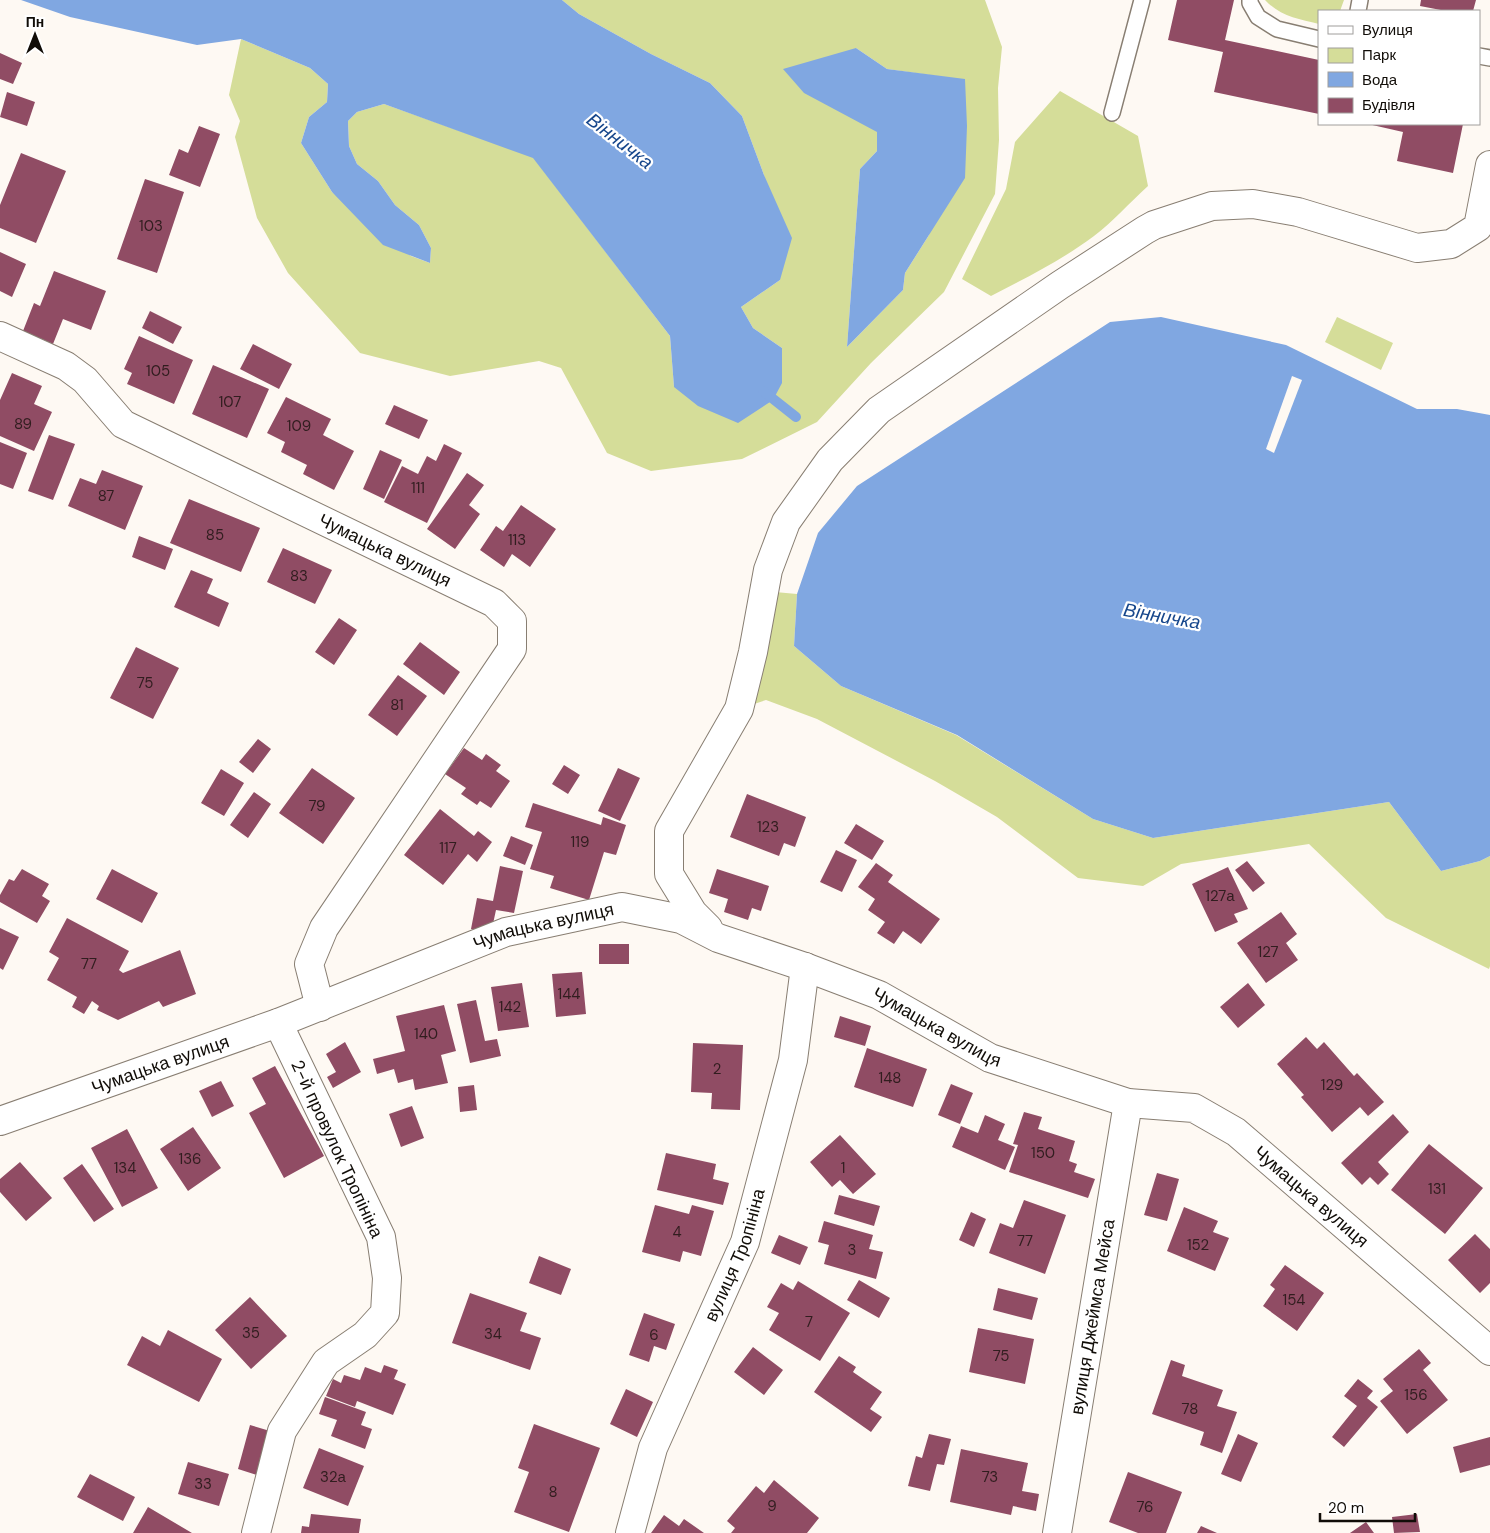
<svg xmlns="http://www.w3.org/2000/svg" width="1490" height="1533" font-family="'DM Sans',sans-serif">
<rect width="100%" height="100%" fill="#fef9f3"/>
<path fill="#d5dd99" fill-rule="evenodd" d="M562,0H985L1002,47L998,88L999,140L995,194L944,292L871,363L817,422L742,459L651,471L607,453L561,368L539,361L450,376L360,353L288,273L257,218L235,137L240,121L229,95L241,39L310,68L328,84L327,102L309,117L301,143L332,192L411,256L430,263L431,248L419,225L395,205L378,181L357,164L349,146L348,121L357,112L384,104L533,157L670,336L674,387L782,348L753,328L741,307L780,280L764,175L742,116L710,83L651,54L579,14ZM856,48L887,69L965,80L929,235L905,273L903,290L847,347L860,169L877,151V132Z
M1265,0H1344L1340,11H1319V24C1298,19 1280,16 1265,0Z
M1060,91L1138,136L1148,186C1129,203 1114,221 1094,236C1062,260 1026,278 991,296L962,279L1006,189L1015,142Z
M1337,317L1393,343L1381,370L1325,342Z
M764,591L797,594L794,646L841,686L956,735L1093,819L1153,838L1389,802L1441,871L1480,861L1490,856V966L1489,969L1386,918L1309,844L1181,864L1143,886L1078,878L997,817L935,781L817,719L766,700L739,709Z"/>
<path fill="#80a7e1" d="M21,0H562L579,14L651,54L710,83L742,116L764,175L792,238L780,280L741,307L753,328L782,348V383L773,400L738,423L698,406L674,387L670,336L533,158L384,104L357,112L348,121L349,146L357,164L378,181L395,205L419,225L431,248L430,263L383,245L332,192L301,143L309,117L327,102L328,84L310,68L241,39L197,45L70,17Z
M856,48L887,69L965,79L967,126L965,178L905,273L903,290L847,347L860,169L877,151V132L804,93L783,69Z
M1161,317L1286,345L1417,409H1457L1490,415V856L1480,861L1441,871L1389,802L1153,838L1093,819L957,735L841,686L794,646L797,594L818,533L857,486L1110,322Z"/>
<path fill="#fef9f3" d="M1292,376L1302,380L1274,453L1266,449Z"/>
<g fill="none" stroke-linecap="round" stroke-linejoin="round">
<path stroke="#80a7e1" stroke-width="10" d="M763,391L796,417"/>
</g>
<path fill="#904c64" d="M1177,0H1234L1225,40L1319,60V114L1214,92L1223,52L1168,40Z
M1421,0H1476L1473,11H1446L1420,6Z
M0,53L22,63L13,84L0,79Z
M7,92L35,102L27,126L0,117Z
M1368,124H1463L1453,173L1397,161L1403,132Z
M199,126L220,134L200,187L169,175L179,149L188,153Z
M21,153L66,171L36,243L0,228V205Z
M145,179L184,192L157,273L117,259Z
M0,252L26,264L12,297L0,291Z
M54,271L106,291L91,330L63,319L53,344L23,331L34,303L40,306Z
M150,311L182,327L173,344L142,328Z
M139,336L193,360L174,404L127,384L132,373L124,369Z
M253,344L292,364L279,389L240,369Z
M213,365L269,389L247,438L192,414Z
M12,373L42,386L34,404L52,412L34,451L0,436V400Z
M286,397L331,419L323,435L354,451L334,490L303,474L307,465L281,452L285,442L267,433Z
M394,405L428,420L419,439L385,424Z
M49,435L75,444L53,500L28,491Z
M0,442L27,453L13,489L0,484Z
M444,444L462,453L427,523L384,502L402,466L418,474L427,456L436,461Z
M380,450L402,460L384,499L363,489Z
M102,470L143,486L125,530L68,506L80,478L96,484Z
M467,473L484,485L469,505L480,514L455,549L427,529Z
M189,499L260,528L241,572L170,543Z
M521,505L556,529L530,567L512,554L504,567L480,550L496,526L503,531Z
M139,536L173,549L165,570L132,557Z
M283,548L332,570L315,604L267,582Z
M191,570L213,579L207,593L229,603L219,627L174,607Z
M339,618L357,630L334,665L315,652Z
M420,642L460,672L444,695L403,664Z
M136,647L179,668L153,719L110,698Z
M398,675L427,696L397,736L368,715Z
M258,739L271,749L253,773L239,762Z
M464,748L482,760L486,754L501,765L496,771L510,781L491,808L480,801L477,805L461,794L466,788L445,774Z
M564,765L580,775L568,794L552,784Z
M312,768L355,798L323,844L279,813Z
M618,768L640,778L620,821L598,811Z
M221,769L244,783L224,816L201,803Z
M254,792L271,804L248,838L230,825Z
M747,794L806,817L795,847L784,843L779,856L730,837Z
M533,803L601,825L603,817L626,825L616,855L604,852L589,900L550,888L554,876L530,869L542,832L525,827Z
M440,809L474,836L478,831L492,842L477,862L468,854L443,885L404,855Z
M856,824L884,841L872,860L844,843Z
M511,836L533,845L525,865L503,856Z
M836,850L857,860L842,892L820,882Z
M1247,861L1265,883L1253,892L1235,870Z
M876,863L893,875L888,882L940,919L921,944L903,931L894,944L877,933L885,922L868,910L875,899L858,887Z
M500,866L523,871L514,913L496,910L491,933L471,929L477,898L493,901Z
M1228,867L1248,909L1234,914L1238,922L1215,932L1192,884Z
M22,869L49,884L42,896L50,901L37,923L0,902V895L9,879L14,881Z
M112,869L158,893L142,923L96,899Z
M717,869L769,886L761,911L752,908L748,920L724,912L728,899L709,893Z
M1281,912L1297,934L1286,943L1298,960L1266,983L1237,943Z
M67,918L129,951L119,970L123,973L180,950L196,994L163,1007L159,1001L118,1020L97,1010L99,1006L92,1001L84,1014L72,1007L77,997L47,980L59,958L49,952Z
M0,928L19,937L3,970L0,968Z
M599,944H629V964H599Z
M582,972L586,1014L556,1017L552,974Z
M522,983L529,1027L498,1031L491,987Z
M1248,983L1265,1005L1238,1028L1220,1007Z
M476,1000L485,1041L497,1039L501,1056L470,1063L457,1004Z
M444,1005L456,1051L441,1055L448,1083L415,1090L413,1079L398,1083L394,1069L377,1074L373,1059L405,1051L396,1016Z
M840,1016L871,1026L865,1046L834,1037Z
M1306,1037L1317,1049L1324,1042L1354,1076L1357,1073L1384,1102L1368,1116L1360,1107L1332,1132L1301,1097L1304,1095L1277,1064Z
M345,1042L361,1072L333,1088L327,1077L336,1072L326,1054Z
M693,1043L743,1045L740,1110L711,1109L712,1093L691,1092Z
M867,1048L927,1069L913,1107L854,1087Z
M275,1066L324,1156L284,1178L249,1113L266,1104L252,1078Z
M221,1081L234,1106L212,1117L199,1091Z
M951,1084L973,1093L960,1124L938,1115Z
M474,1085L477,1110L460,1112L458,1087Z
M412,1106L424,1138L401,1147L389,1114Z
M1024,1112L1042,1117L1038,1129L1075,1141L1069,1161L1077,1164L1074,1172L1095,1179L1088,1198L1009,1172L1018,1145L1013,1144Z
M1393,1114L1409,1132L1378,1162L1389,1174L1378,1185L1370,1177L1362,1185L1341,1163Z
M985,1115L1005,1124L998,1140L1015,1147L1005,1170L952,1147L961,1126L978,1133Z
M193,1127L221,1168L188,1191L160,1149Z
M127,1129L158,1188L122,1207L91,1148Z
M840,1135L876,1174L853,1194L840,1180L832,1187L810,1162Z
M1429,1144L1483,1188L1445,1234L1391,1190Z
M666,1153L716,1164L713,1179L729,1183L723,1205L657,1190Z
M20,1162L52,1198L26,1221L0,1192V1179Z
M82,1164L114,1209L94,1222L63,1178Z
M1157,1173L1179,1179L1167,1221L1144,1215Z
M839,1195L880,1206L874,1226L834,1214Z
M1024,1200L1066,1215L1045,1274L989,1253L1000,1223L1013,1228Z
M655,1205L689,1214L692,1205L714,1211L701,1256L683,1251L680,1262L642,1252Z
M1184,1207L1218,1221L1213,1232L1229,1238L1215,1271L1167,1251Z
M971,1212L986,1219L974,1247L959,1240Z
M824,1221L873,1235L869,1249L883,1252L876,1279L824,1264L829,1245L818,1242Z
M1475,1234L1490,1249V1283L1480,1293L1448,1260Z
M779,1235L808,1247L800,1265L771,1253Z
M539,1256L571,1269L561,1295L529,1283Z
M1285,1265L1324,1293L1297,1331L1263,1306L1275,1289L1270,1285Z
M859,1280L890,1298L879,1318L847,1300Z
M798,1281L850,1313L820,1361L769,1330L779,1313L767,1307L781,1283L793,1290Z
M998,1288L1038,1298L1032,1320L993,1310Z
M470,1293L527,1313L520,1331L541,1338L530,1370L452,1343Z
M250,1297L287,1336L251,1369L215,1330Z
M644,1313L675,1324L666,1350L654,1346L649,1362L629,1355Z
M978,1328L1034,1339L1025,1384L969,1372Z
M168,1330L222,1359L199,1402L127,1365L142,1336L160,1346Z
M753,1347L783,1370L764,1395L734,1372Z
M1419,1349L1431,1363L1423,1370L1448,1400L1407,1434L1380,1401L1393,1391L1383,1379Z
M839,1356L856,1367L853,1372L882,1392L870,1409L882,1417L871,1432L814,1392Z
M1171,1360L1185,1365L1182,1376L1223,1390L1217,1406L1237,1412L1222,1453L1200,1445L1204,1432L1152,1414Z
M384,1365L398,1370L394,1379L406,1384L393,1415L357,1401L355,1407L326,1396L333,1379L341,1383L344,1375L360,1380L365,1367L381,1373Z
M1358,1379L1373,1391L1367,1398L1378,1407L1344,1447L1332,1437L1357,1406L1344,1396Z
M626,1389L653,1402L637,1437L610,1424Z
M325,1397L366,1412L361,1425L372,1429L365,1449L331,1436L337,1420L319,1414Z
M534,1424L600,1448L569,1532L514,1512L529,1472L518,1468Z
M250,1425L270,1431L257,1475L238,1469Z
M929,1434L951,1439L944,1465L937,1464L930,1491L908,1486L916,1456L922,1458Z
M1238,1434L1258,1443L1241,1482L1221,1474Z
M1490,1437V1465L1460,1473L1453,1447Z
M319,1448L364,1466L348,1506L303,1488Z
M961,1449L1028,1463L1022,1491L1039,1494L1036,1511L1013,1506L1011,1515L950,1502Z
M188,1462L229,1474L219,1506L178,1494Z
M1128,1472L1182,1492L1166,1533H1138L1109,1522Z
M90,1474L135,1497L123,1521L77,1497Z
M774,1480L819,1518L807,1533H731L735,1528L727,1521L756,1486L764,1493Z
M148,1507L192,1533H133Z
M311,1514L361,1519L359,1533H301L302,1526L309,1527Z
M1417,1514L1420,1532L1394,1533L1392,1517Z
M664,1515L679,1526L684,1519L704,1533H651Z
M1366,1522L1374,1533H1350Z
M1201,1526L1217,1533H1197Z"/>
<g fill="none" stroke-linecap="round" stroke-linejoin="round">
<defs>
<path id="service" d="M1250,0V3L1258,17L1277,29L1319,39
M1358,11L1360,0
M1479,56L1490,58
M1112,113L1142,0"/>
<g id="minor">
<path id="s1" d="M0,336L66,366L85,380L123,424L494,603L512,621V649L324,928L309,964L320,1007"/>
<path d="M708,928L693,913L669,874V831L739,709L753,652L768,570L786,522L830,460L879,410L1060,285L1145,230L1154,225L1212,206L1253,204L1298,212L1417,248L1451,244L1478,227L1490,165"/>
<path id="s2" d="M0,1121L278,1023L506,932L622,907L681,919L718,938L805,967L879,995L990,1058L1128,1103L1194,1108L1236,1132L1490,1351"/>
<path d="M256,1533L282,1431L326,1362L365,1335L385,1313L387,1278L381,1237L278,1023"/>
<path id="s3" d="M630,1533L653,1448L745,1242L793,1060L805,967"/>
<path id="s4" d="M1057,1533L1128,1103"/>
</g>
</defs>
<use href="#service" stroke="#887e72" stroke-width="18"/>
<use href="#minor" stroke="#887e72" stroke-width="30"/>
<use href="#service" stroke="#fff" stroke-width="15"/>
<use href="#minor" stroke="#fff" stroke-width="28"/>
</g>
<g text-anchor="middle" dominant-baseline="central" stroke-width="4.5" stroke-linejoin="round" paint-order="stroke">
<g font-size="15" fill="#311d1f">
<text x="151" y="226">103</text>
<text x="158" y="371">105</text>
<text x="230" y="402">107</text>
<text x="23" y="424">89</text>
<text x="299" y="426">109</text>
<text x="418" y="488">111</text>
<text x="106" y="496">87</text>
<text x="215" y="535">85</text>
<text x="517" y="540">113</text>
<text x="299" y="576">83</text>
<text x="145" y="683">75</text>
<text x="397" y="705">81</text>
<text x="317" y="806">79</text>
<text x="768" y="827">123</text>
<text x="580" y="842">119</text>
<text x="448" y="848">117</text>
<text x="1220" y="896">127а</text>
<text x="1268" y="952">127</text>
<text x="89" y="964">77</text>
<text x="569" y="994">144</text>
<text x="510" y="1007">142</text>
<text x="426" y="1034">140</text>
<text x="717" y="1069">2</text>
<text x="890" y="1078">148</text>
<text x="1332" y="1085">129</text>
<text x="1043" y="1153">150</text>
<text x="190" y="1159">136</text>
<text x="125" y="1168">134</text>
<text x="843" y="1168">1</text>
<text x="1437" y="1189">131</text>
<text x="677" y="1232">4</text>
<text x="1025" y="1241">77</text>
<text x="1198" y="1245">152</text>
<text x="852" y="1250">3</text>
<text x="1294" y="1300">154</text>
<text x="809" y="1322">7</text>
<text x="251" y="1333">35</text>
<text x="493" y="1334">34</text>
<text x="654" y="1335">6</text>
<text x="1001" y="1356">75</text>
<text x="1416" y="1395">156</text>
<text x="1190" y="1409">78</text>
<text x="333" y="1477">32а</text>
<text x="990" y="1477">73</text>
<text x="203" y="1484">33</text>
<text x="553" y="1492">8</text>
<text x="772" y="1506">9</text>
<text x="1145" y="1507">76</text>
</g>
<g font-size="18" fill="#110d08" stroke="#fff">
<text stroke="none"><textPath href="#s1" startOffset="445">Чумацька вулиця</textPath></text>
<text stroke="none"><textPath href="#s2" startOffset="578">Чумацька вулиця</textPath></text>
<text stroke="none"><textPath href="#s2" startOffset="998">Чумацька вулиця</textPath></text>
<text stroke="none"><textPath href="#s2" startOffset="170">Чумацька вулиця</textPath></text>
<text transform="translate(337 1149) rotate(65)">2-й провулок Тропініна</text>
<text stroke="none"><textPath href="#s2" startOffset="1418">Чумацька вулиця</textPath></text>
<text stroke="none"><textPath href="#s3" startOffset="298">вулиця Тропініна</textPath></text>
<text stroke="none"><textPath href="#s4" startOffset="219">вулиця Джеймса Мейса</textPath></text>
</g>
<g font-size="19" font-style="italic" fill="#17478c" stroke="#fff">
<text transform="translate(620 141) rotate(38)">Вінничка</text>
<text transform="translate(1162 616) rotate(10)">Вінничка</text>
</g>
</g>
<rect x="1318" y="10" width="162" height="115" fill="#ffffff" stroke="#a09e9c"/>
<rect x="1328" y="26" width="25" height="8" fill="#ffffff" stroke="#a09e9c"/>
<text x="1362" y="35" font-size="15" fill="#110d08">Вулиця</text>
<rect x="1328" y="48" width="25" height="15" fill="#d5dd99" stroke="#a09e9c"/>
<text x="1362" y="60" font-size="15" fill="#110d08">Парк</text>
<rect x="1328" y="72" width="25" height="15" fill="#80a7e1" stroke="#a09e9c"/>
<text x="1362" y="85" font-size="15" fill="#110d08">Вода</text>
<rect x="1328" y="98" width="25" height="15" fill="#904c64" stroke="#a09e9c"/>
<text x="1362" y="110" font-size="15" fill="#110d08">Будівля</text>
<g transform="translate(35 35)" stroke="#ffffff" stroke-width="4" paint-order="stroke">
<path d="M0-4L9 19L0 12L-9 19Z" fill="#110d08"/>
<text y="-8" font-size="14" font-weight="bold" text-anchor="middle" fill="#110d08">Пн</text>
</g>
<path d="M1320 1513v8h95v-8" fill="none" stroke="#110d08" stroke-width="2.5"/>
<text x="1328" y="1513" font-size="15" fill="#110d08" stroke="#ffffff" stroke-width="4" paint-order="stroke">20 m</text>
</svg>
